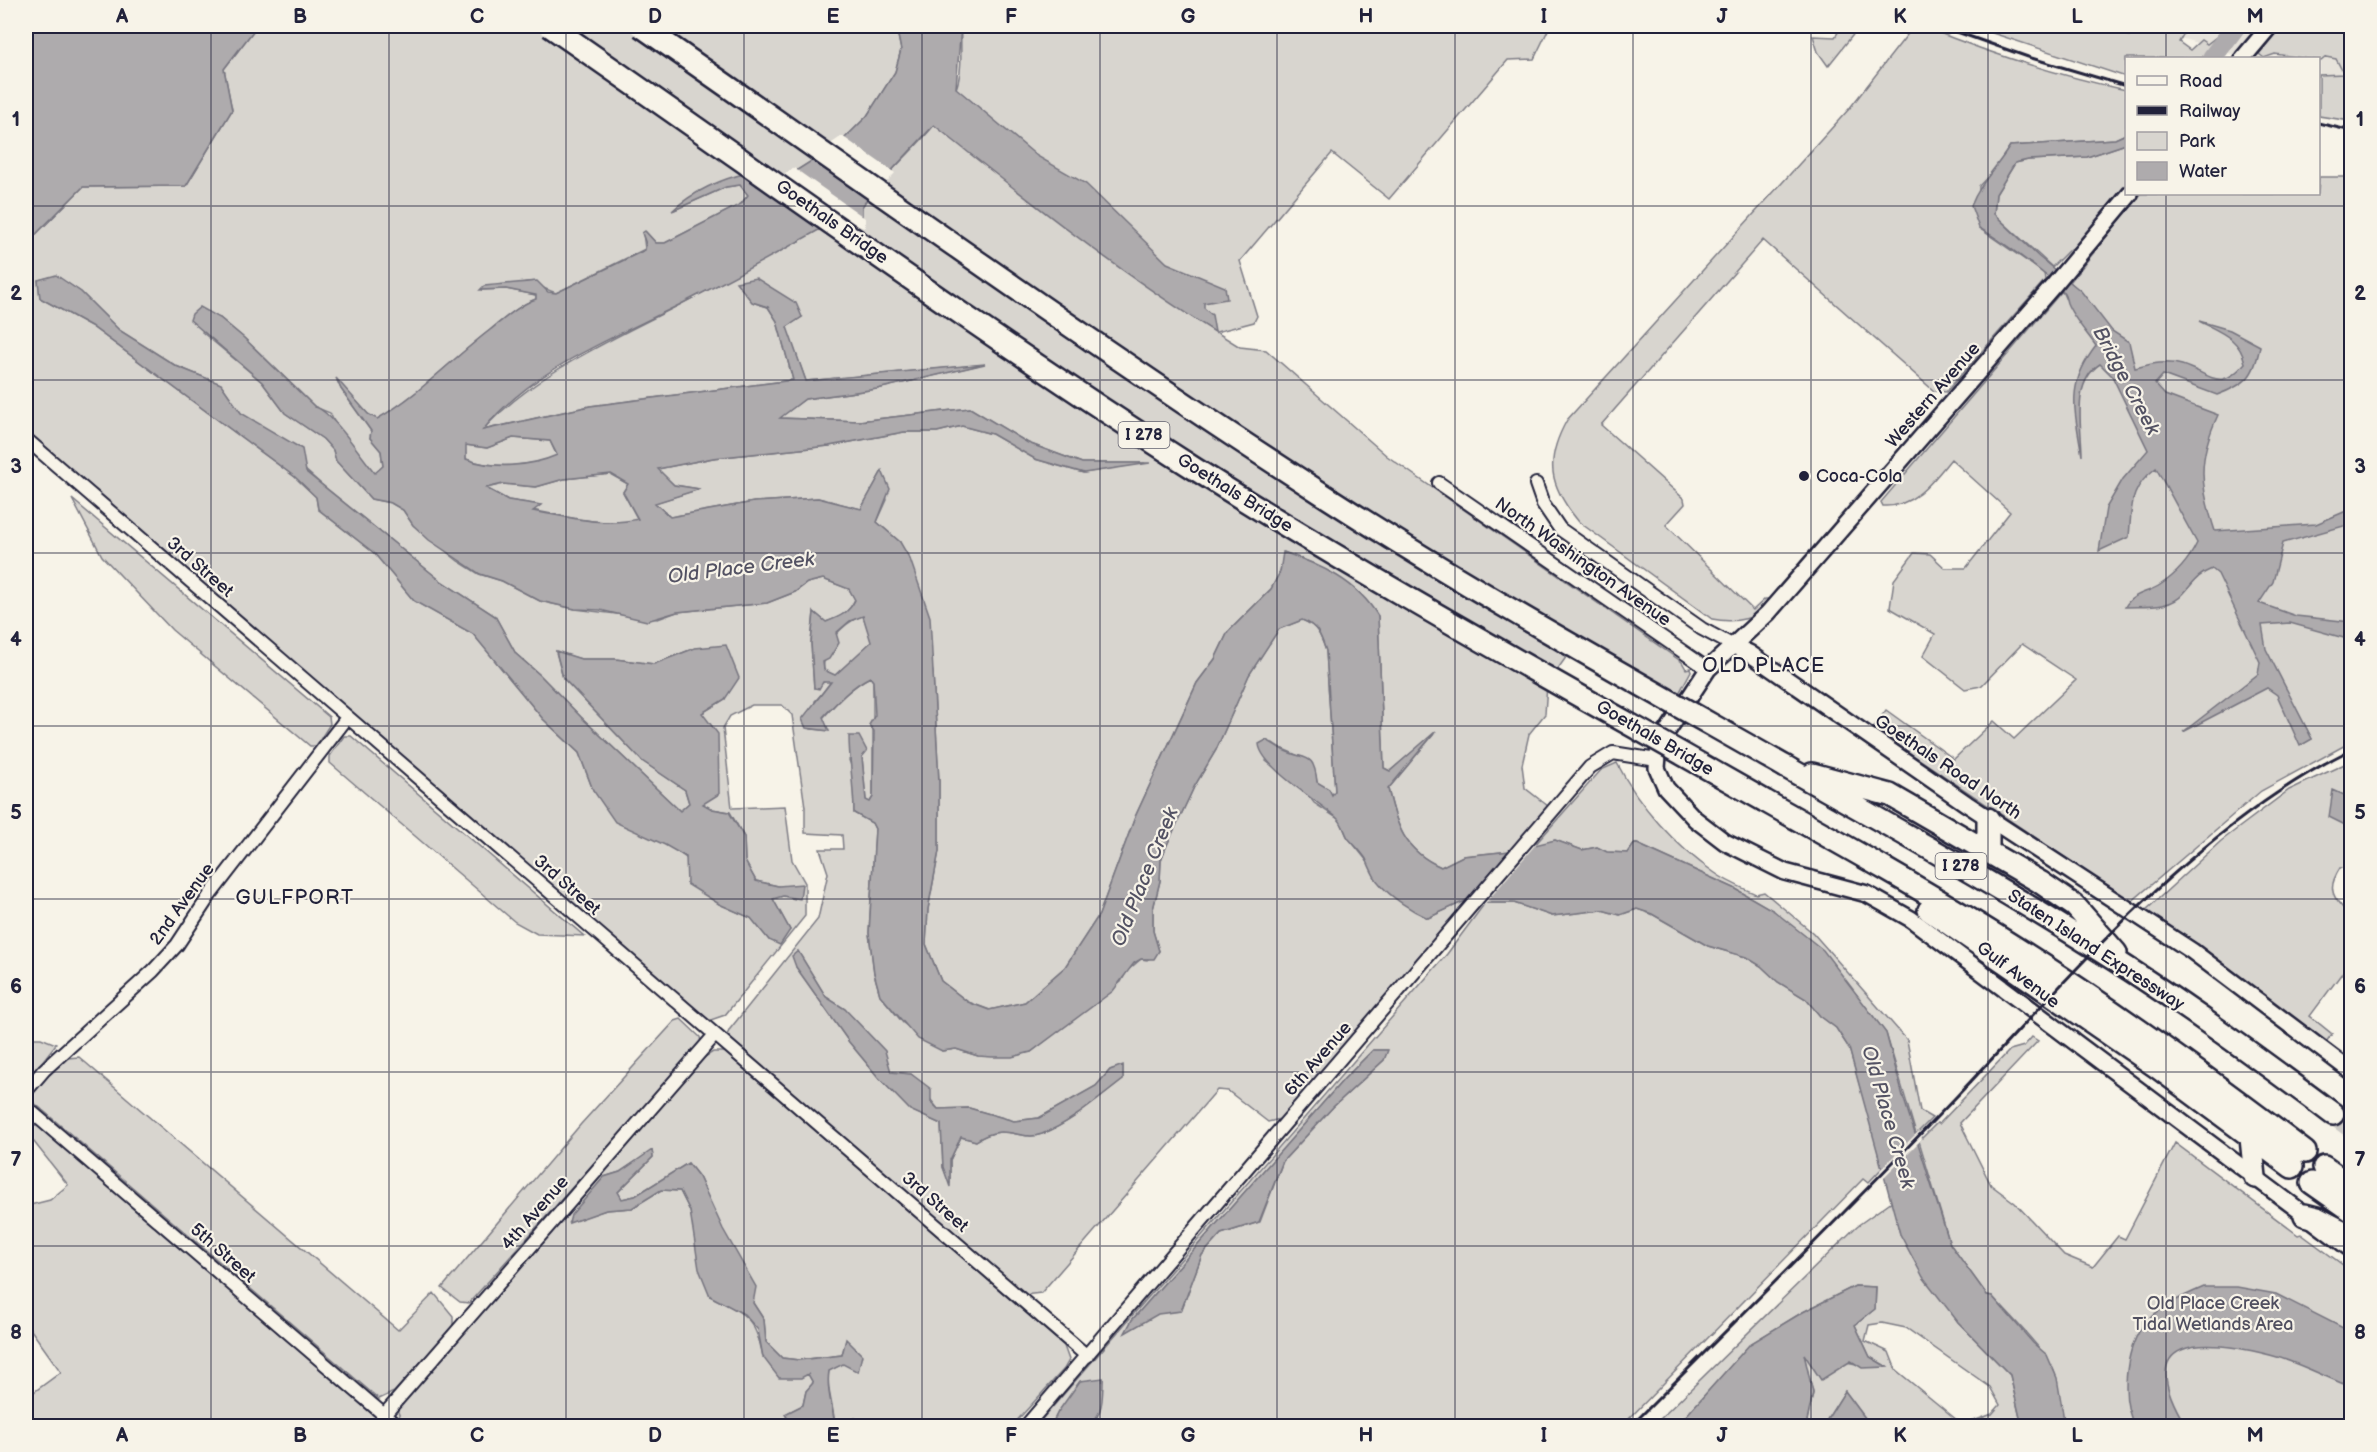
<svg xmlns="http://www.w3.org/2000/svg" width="2377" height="1452" font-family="'Balsamiq Sans',sans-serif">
<rect width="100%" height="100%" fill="#f7f3e8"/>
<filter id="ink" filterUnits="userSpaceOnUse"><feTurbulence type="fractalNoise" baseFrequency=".0167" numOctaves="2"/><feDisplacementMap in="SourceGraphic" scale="12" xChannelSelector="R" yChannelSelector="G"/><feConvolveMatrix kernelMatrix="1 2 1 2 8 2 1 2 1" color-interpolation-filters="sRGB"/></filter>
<g filter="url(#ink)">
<path fill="#e7e3db" d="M2142,26H2351V90L2319,80L2318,58H2245Z"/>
<path fill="#d8d5cf" stroke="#7d7c85" stroke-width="1.5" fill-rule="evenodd" d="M257,26H896L901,50L895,72L867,116L840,143L766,190L757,186L749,173L674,210L726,187L740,185L748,195L741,204L665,243H656L646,232L643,233L645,249L556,293L528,282L481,290L506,289L536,295V299C519,305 504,319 490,330C452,359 419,395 377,420L368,414L337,380L341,389L371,431L370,438L381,451L383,466L375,474L337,428L330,413L315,407L244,338L220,318L202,332L262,382L285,413L323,439L333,450L336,461L371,499L391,503L403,510L413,525L458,561L479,574L502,581L540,601L575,609L658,619L677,612L767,603L795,592L807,583L823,579L849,589L855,599C849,613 840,617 826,622L814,612L811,643L814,688L834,676L824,671C821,646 841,624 863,615L872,642C862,653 850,662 840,671C830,680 825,692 815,701L811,729L828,730L823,718C837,702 852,686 870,677L873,681V797L870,802L866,801L862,757L849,760L853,771L854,813L872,823L875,829L869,933L874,973L880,995L903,1023L942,1051L956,1049L978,1056L1031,1052L1121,982L1127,971L1141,959L1147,960L1159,951L1153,931V909L1160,881L1161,860L1166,847L1194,787L1216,750L1249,675L1279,629L1302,620C1318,626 1321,636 1326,651L1335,791L1332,795L1317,782C1314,754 1290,756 1273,743L1266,761L1307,793L1314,803L1340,820L1347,836L1367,861L1428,918L1471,898L1280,1119L1268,1122L1228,1091L1217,1090L1041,1293L1024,1295L730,1041L727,1035L730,1029L818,919L828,873L820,849H843L842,835L805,833V807L792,715L782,705H752L730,716L723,728L732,808L785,806L792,860L805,883V916L725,1015L708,1021L26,430V239L35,235L83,187L186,186L232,110L224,69ZM56,276L81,292L119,330L176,366L221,384L241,413L321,484L441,581L495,616L516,654L540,675L581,717L680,811L689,803L685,790L642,761L563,678L556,652L581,659H615L654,664L695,648L725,699L702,713V804L712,809L730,812L744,837L745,861L756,881L778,886L795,899L783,896L773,899L790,930L769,940L751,918L719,904L686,858L593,790L579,753L543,719L473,634L414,601L374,553L318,509L316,497L295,477L91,326L40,298L38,280ZM798,952L826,997L845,1009L891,1072L911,1074L938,1109L969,1108L1014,1121L1039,1118L1096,1086L1110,1070L1123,1066V1080C1098,1099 1071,1123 1042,1134C1019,1142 1005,1121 976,1141L961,1137L950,1160V1184L943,1167L941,1124L910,1110L878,1077L849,1042L796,967Z
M961,26H1550L1534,59L1508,60L1389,199L1332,153L1240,261L1257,316L1254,322L1216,332L1240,347L1266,350L1387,456L1682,662L1686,669L1690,668L1691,671L1677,697L1579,639L1547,684L1545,714L1529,734L1522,765L1525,788L1548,806L1511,851L1463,856L1441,867C1404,851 1397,826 1388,789L1434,734L1390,771L1384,768L1378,616L1312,563L1284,552L1280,572L1271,589L1228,632L1215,659L1197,683L1135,817L1099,915L1065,967L1025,1002L990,1010L968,1002L941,981L926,944L928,909L939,851V782L933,672L900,542L877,522L887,500L882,471L861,509L818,498L754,502L670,517L654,503L699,489L674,485L657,469L713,458L829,446L904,432H937L962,426L992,434L1035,459L1083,473L1145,463H1082L1028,443L970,408L859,421L779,418L805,399L877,389L979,365L806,381L786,327L802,317L752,302L768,307L777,321L793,380L590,406L482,430C540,370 608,342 681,304C742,273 800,237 861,207C887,168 942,131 957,86C963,67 960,45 961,26Z
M1842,26H1860L1828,66L1818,52L1813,36L1835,37Z
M1914,26H1922C1988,53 2056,75 2126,90V134L2115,139L2010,146L1996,168L1979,186V228L2044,273L2045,280L1946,392L1934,391L1763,240L1601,425L1684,499L1685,504L1666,525L1753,610L1765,599H1769C1762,621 1732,623 1712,619L1579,522C1549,486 1544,461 1567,420L1849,109Z
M1971,26H2101L2129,36L2139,26C2159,26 2166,35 2184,33L2179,42L2190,50L2201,40L2207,44L2220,34V38L2204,58H2126V77Z
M2281,26H2343L2351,30V121L2319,116V75L2344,74L2336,59L2326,57L2321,61L2275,54L2264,58L2259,54Z
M2126,144V184L2076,247L2069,250L2052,267L1994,214L1996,194L2015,163L2028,160L2087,157Z
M2319,177H2351V742L2261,791L2131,902L1873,728L1886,710L1954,759L1994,721L2014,739L2076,680L2022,644L1981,686L1965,689L1923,656L1935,634L1890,608L1894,580L1914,553L1930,554L1945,568H1966L2010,512L1951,459C1933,481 1914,508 1883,506L1881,502L2062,291L2065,298L2075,287L2070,282L2141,194H2318ZM2294,705L2312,739L2301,745L2297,735Z
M513,438L550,441L557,456C530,467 492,469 466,459L465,445L487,448Z
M610,474L628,484L623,492L638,520C602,526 567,517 532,510L540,505L508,500L486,488L503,484L536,487L564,479Z
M72,499L329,717L330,724L316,746H310L172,630L102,556Z
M344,736H351L584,936L537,934L515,922L330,763V756Z
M2351,761V867L2340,868C2330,884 2329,893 2343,908H2351V961L2310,1016L2332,1034L2326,1042L2145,911L2221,841L2289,790Z
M1617,763C1639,806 1675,846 1715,873C1727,882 1743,888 1756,894L1764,892L1813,933L1907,1040L1920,1111L1932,1118L1916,1134L1886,1033L1856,994L1774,911L1734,888L1635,843L1628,853L1607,852L1597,847L1582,850L1555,840L1533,847L1601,770Z
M1485,903H1514L1552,916L1602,910L1620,915L1637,909L1652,914L1708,946L1746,957L1761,966L1778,982L1806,999L1820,1016L1836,1028L1849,1048L1883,1167L1868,1183L1863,1179L1622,1426H1085L1097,1418L1103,1379L1058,1412L1051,1426H1036L1447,954ZM1373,1050H1387L1384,1060L1333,1107L1283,1161L1260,1222L1221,1234L1202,1255L1181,1311L1158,1313L1126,1332L1132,1320L1344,1079Z
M681,1019L700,1037L701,1043L469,1303L460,1302L442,1288L581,1124L675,1021Z
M2032,1037L2038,1041L1960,1123L1991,1185L2015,1203L2064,1255L2093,1267L2118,1236L2125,1239L2175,1143L2298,1235L2301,1234L2351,1271V1426H2054C2055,1410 2057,1392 2055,1375C2053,1358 2006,1312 1992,1296L1987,1295L1950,1244L1919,1141L1937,1123L1939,1124L2010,1050L2024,1046Z
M28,1038H41L56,1044L26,1082V1040Z
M713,1052H725L1064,1346L1069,1360L1064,1369L1012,1426H866L855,1418L847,1426H835C834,1406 826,1391 829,1370L843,1364L846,1340L842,1355L799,1360L782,1358L766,1342L764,1320L753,1303L699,1177L688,1163L635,1196L622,1199L618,1192L653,1157L652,1151L620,1172L604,1177L569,1222L606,1210L632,1208L661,1190L680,1191L690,1211L710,1296C745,1315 755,1315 763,1357L808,1374L813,1383L806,1391L803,1405L785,1414L792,1426H411L400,1417L396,1407L703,1058Z
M79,1057L398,1330L434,1293L453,1316V1326L394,1392L379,1399L32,1101L34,1088L67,1058Z
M26,1115L386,1426H26V1398L61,1372L26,1323V1206L50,1200L68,1185L30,1137L26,1135Z
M1892,1201L1900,1234L1958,1322L2010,1375L2022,1426H1871L1845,1391L1823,1426H1806L1813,1393L1803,1352C1831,1357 1858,1368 1886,1366L1870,1357L1855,1325L1875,1309L1876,1287L1855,1286L1803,1312L1750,1344L1677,1426H1653L1857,1226ZM1882,1323L1906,1328L1990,1387L2000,1405L1992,1414L1963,1425L1896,1370L1889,1352L1865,1341L1869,1325Z"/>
<path fill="#aeabad" stroke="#76747f" stroke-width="1.5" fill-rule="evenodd" d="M26,26H257L224,69L232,110L186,186L83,187L35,235L26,239Z
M896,26H961L956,88L1037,156L1086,184L1167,263L1225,287L1227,299L1204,303V308L1212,315L1215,332C1116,270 1025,198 934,125L871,193L862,207V226L840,218C787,248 733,278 679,305C611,339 532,369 483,430L590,406L793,380L777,321L768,307L752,302L736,282L756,278L796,303L802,317L787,327L806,381L985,364L877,389L805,399L780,418L859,421L970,408L1028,443L1082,463H1150L1084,473L1035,459L992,434L962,426L937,432H904L829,446L713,458L658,469L674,485L700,489L655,503L670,517L754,502L818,498L861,509L882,471L890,489L877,522L900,542L910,559L930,617L939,782V851L928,909L926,944L941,981L968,1002L989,1010L1025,1002L1065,967L1099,915L1135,817L1197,683L1215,659L1228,632L1271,589L1280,572L1283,552C1321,565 1357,581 1378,616L1384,768L1390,771L1436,731L1388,789C1397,826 1404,851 1441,867L1463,856L1511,851L1555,840L1582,850L1597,847L1607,852L1628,853L1635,843L1734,888L1774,911L1823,950L1886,1033L1903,1096L1950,1244L1987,1295L1992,1296L2033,1343L2047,1355L2057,1378L2065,1426H2022L2010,1375L1958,1322L1923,1277L1900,1234L1849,1048L1836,1028L1820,1016L1806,999L1778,982L1761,966L1746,957L1708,946L1652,914L1637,909L1620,915L1602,910L1552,916L1514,903H1485L1471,898L1428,918C1412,911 1390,897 1379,883C1373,877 1370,867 1366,859C1361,851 1354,845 1348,838C1344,831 1343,823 1337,818C1319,802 1261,767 1259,744L1266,740C1273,743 1277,747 1283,750C1304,761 1314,750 1317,782L1329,789L1332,795L1335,791L1326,651C1321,636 1318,626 1302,620L1279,629L1249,675L1216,750L1194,787L1166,847L1161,860L1160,881L1153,909V931L1159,951L1154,959H1141L1134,963L1113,991L1031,1052L1012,1057H992L978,1056L956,1049L942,1051L918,1039L880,995L874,973L869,933L875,829L872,823L854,813C854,787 849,762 849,736H859L867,751L862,757L866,800L870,802L873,797L874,731L869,725L875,715L873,681L870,677C852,686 837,702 823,717L829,731L806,728L802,719L831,682H823L819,689L814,688L811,643L814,612L826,622C839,617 849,613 855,600L849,589L823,579L807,583L795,592L767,603L677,612L647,621L600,610L575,609L540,601L502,581L480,574L429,540L413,525L403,510L391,503L371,499L336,461L333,450L323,439L285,413L262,382L190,320L192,314L200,307L220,318L244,338L315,407C330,409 363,459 375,473L383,466L381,451L370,438L371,431L341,389L336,378L368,414L377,419C419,395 452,359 490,330C504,319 519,305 536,299V295L506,289L480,290L484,286C502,284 519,283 537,281L548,292L556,293L645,250L646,244L642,233L645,231L656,243H665L741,204L748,195L740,185L726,187L672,211C692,192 722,178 749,173L757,186L766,190L840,143L867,116L895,72L901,50ZM513,438L550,441L557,455C530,467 492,469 466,459V445L487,448ZM611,474L628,484L623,492L638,519C603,527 568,517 533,511L541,505L508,500L486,488L503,484L536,487L564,479ZM863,616L871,642L835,675L824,670L823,662L829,659L839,643L836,633L850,621Z
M2126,134V144L2087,157L2028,160L2015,163L1996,194L1994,214L2039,257L2081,291L2112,331L2129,342L2135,368C2151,364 2166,360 2182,365C2211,374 2220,393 2245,363C2240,338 2220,332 2199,321L2230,330L2260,346C2254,378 2246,384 2217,395L2163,375L2155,384L2165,395L2218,415C2197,460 2200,485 2215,531L2316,524L2351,509V524L2283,543L2273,582L2259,603L2296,616L2351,622V640L2290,623L2262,625L2266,649L2312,739L2300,746L2277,695L2267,688L2183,732L2258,674L2260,662L2218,574L2212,569C2197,575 2194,582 2184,593C2170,610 2145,606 2125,607C2132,593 2148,593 2160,585C2177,574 2189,560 2197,543L2156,468C2129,489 2132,505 2129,537L2099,551L2106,508L2123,479L2148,450L2112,376L2100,364C2071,383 2082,426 2082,456C2075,410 2065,386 2096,346C2087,333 2073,318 2067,303C2066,300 2066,297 2064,294C2058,281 1994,236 1979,228L1971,206C1980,183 1997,167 2010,146L2115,139Z
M56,275L81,292L119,330L176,366L221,384L241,413L302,449L306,472L441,581L495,616L516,654L540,675L581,717L680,811L689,803L685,790L642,761L563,678L556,651L581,659H615L654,664L695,648L726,645L739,678L725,699L702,713L718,734L719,794L703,804L712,809L729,812L744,837L745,861L756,881L778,886L802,884L800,899L783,896L773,899L790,930L780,945L769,940L751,918L719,904L687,884L686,857L665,845L615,822L593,790L579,753L543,719L473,634L414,601L374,553L318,509L316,497L295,477L91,326L40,298L38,280Z
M2333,790L2351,798V828L2329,817Z
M798,951L826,997L845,1009L885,1051L891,1072L911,1074L931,1089V1102L938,1109L969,1108L1014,1121L1039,1118L1096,1086L1110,1070L1123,1065V1080C1098,1099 1071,1123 1042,1134C1019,1142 1005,1121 976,1141L961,1137L950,1160V1187L943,1167L941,1124L910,1110L878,1077L849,1042L796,967L792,956Z
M1373,1050H1388L1384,1060L1333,1107L1283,1161L1259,1222L1221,1234L1202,1255L1181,1311L1158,1314L1125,1333L1132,1320L1344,1079Z
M652,1150L653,1157L618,1192L622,1199L635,1196L688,1163L699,1177L723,1229L756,1287L753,1303L764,1320L766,1342L782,1358L799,1360L842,1355L846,1339L862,1355L858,1372L843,1364L829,1371C826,1390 833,1408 835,1426H792L785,1414L803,1405L806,1391L813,1383L808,1374L801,1378H779L763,1357L758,1330L744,1314L710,1296L699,1269L690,1211L680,1191L661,1190L632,1208L606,1210L569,1223L571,1215L604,1177L620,1172Z
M1855,1286L1876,1287L1875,1309L1855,1325L1870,1357L1887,1367L1862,1368L1851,1361L1821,1380L1804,1354L1813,1393L1806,1426H1677L1750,1344L1803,1312Z
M2204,1287H2237L2276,1294L2351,1332V1387C2325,1377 2298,1362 2270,1355C2202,1338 2130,1335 2186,1426H2135C2120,1400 2125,1352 2142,1327C2156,1308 2183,1296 2204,1287Z
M1103,1378C1103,1426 1095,1427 1051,1426L1058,1412L1080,1381Z
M1845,1391L1871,1426H1823Z"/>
<path fill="#f7f3e8" d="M842,136L895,173L870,200L809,159Z
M794,168L865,218V228L840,221L765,186Z
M1537,843L1483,906L1478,904L1514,848Z
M1919,1131L1922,1139L1883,1178L1880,1170Z"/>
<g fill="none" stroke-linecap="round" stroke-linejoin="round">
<path stroke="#aeabad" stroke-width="20" d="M2212,58L2236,26"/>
<path stroke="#ccc9c5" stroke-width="21" stroke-dasharray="21 10" stroke-linecap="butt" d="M2333,1114L2352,1128"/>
<defs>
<path id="minor" d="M26,439L1087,1356
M1439,483L1708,669
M1536,484L1543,504L1560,529L1702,629L1732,645
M26,1091L44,1070L153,971L177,945L210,895L346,719
M26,1107L397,1426
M384,1415L714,1036
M1026,1426L1590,767L1613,753L1657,760"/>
<path id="tertiary" d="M2243,58L2270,26
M2130,194L2053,286L1768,613L1708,669L1659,744L1657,768L1666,788L1695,819L1725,842L1785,872L1867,894L1911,919L2352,1250
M1732,645L1749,653L1967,804L2192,951L2352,1072"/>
<path id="motorway" d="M1786,767C1888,825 1992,882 2091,945C2175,997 2254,1055 2333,1114
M1812,774L1890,795L2040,882L2075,906L2116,953
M1765,801C1847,847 1929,893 2008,943C2110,1007 2208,1078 2305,1152
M1988,851V819
M1929,910L2157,1067L2292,1167
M2251,1138L2255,1177
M2324,1167L2352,1187
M2312,1183L2352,1211
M2305,1215L2317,1218L2352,1236"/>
</defs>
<use href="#minor" stroke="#22223b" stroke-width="16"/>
<use href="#tertiary" stroke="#22223b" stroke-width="20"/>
<use href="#motorway" stroke="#22223b" stroke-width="26"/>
<use href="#minor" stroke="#f7f3e8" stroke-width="12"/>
<use href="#tertiary" stroke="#f7f3e8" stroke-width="15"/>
<use href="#motorway" stroke="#f7f3e8" stroke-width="21"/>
<path stroke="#22223b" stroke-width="3" d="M1940,26L2028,57L2126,86
M2318,123L2352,131
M1631,1426C1740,1317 1850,1208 1957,1096C2077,970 2194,828 2352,749"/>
<defs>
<path id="motorway-bridge" d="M550,26C764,174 975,329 1195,469C1381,587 1574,692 1765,801
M641,26C870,185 1096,349 1330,499C1479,595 1633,680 1786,767"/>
</defs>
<use href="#motorway-bridge" stroke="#22223b" stroke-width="26" stroke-linecap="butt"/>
<use href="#motorway-bridge" stroke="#f7f3e8" stroke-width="21"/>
</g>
</g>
<path fill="none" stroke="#22223b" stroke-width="1.5" stroke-opacity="0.55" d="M211,26V1426M389,26V1426M566,26V1426M744,26V1426M922,26V1426M1100,26V1426M1277,26V1426M1455,26V1426M1633,26V1426M1811,26V1426M1988,26V1426M2166,26V58M2166,194V1426M26,206H2352M26,380H2352M26,553H2352M26,726H2352M26,899H2352M26,1072H2352M26,1246H2352"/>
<circle fill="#22223b" stroke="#f7f3e8" stroke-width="2" cx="1804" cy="476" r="6"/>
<g text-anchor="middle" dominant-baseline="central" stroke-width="4.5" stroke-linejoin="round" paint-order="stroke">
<g fill="#f7f3e8" stroke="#62616f" stroke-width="1.5">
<rect x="1118.5" y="422" width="51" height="26" rx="4.5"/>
<rect x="1935.5" y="853" width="51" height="26" rx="4.5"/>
</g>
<g font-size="16" font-weight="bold" fill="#22223b">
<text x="1144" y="435">I 278</text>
<text x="1961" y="866">I 278</text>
</g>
<g font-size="18" fill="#22223b" stroke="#f7f3e8">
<text transform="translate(832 222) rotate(35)">Goethals Bridge</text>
<text transform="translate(1933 395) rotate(-49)">Western Avenue</text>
<text transform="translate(1235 493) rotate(32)">Goethals Bridge</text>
<text transform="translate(1583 562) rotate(35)">North Washington Avenue</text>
<text transform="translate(200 567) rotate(41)">3rd Street</text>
<text transform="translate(1655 738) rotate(30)">Goethals Bridge</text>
<text transform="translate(1948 767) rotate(34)">Goethals Road North</text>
<text transform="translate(567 885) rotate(41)">3rd Street</text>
<text transform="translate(182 904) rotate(-54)">2nd Avenue</text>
<text transform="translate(2096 950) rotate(33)">Staten Island Expressway</text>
<text transform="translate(2018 975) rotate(37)">Gulf Avenue</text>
<text transform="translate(1318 1059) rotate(-49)">6th Avenue</text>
<text transform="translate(935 1202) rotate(41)">3rd Street</text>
<text transform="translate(535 1213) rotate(-49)">4th Avenue</text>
<text transform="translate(223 1253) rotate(41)">5th Street</text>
</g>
<g font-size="18" fill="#22223b" stroke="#f7f3e8" text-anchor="start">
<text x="1816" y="476">Coca-Cola</text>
</g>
<g font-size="18" fill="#504f60" stroke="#f7f3e8">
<text x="2213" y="1303">Old Place Creek<tspan x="2213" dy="21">Tidal Wetlands Area</tspan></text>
</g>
<g font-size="20" font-style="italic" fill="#535263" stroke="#f7f3e8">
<text transform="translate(2126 381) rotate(62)">Bridge Creek</text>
<text transform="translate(741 568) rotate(-7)">Old Place Creek</text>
<text transform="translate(1145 877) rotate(-68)">Old Place Creek</text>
<text transform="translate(1888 1117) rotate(74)">Old Place Creek</text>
</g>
<g font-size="20" letter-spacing="1.5" fill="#22223b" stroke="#f7f3e8">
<text x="1764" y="666">OLD PLACE</text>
<text x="295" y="898">GULFPORT</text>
</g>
</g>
<rect width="2377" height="1452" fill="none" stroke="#f7f3e8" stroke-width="66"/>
<rect x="2125" y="57" width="195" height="138" fill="#f7f3e8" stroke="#a29fa3" stroke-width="1.5"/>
<rect x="2137" y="76" width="30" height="9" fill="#f7f3e8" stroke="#a29fa3" stroke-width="1.5"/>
<text x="2179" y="87" font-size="18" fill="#22223b">Road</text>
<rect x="2137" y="106" width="30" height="9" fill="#22223b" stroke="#a29fa3" stroke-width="1.5"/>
<text x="2179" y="117" font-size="18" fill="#22223b">Railway</text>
<rect x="2137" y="132" width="30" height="18" fill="#d8d5cf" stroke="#a29fa3" stroke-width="1.5"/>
<text x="2179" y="147" font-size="18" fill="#22223b">Park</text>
<rect x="2137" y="162" width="30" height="18" fill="#aeabad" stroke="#a29fa3" stroke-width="1.5"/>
<text x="2179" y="177" font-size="18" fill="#22223b">Water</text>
<rect x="33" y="33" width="2311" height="1386" fill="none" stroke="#22223b" stroke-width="2"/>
<g font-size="20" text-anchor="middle" font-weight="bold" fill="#22223b">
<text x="122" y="23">A</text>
<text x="300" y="23">B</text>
<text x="477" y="23">C</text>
<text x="655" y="23">D</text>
<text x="833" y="23">E</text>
<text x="1011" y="23">F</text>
<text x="1188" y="23">G</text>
<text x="1366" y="23">H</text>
<text x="1544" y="23">I</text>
<text x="1722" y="23">J</text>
<text x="1900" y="23">K</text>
<text x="2077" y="23">L</text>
<text x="2255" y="23">M</text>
<text x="16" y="126">1</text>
<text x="2360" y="126">1</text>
<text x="16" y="300">2</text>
<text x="2360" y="300">2</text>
<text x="16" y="473">3</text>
<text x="2360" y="473">3</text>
<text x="16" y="646">4</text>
<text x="2360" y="646">4</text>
<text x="16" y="819">5</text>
<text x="2360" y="819">5</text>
<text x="16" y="993">6</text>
<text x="2360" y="993">6</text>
<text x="16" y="1166">7</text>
<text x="2360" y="1166">7</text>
<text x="16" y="1339">8</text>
<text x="2360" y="1339">8</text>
<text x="122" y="1442">A</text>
<text x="300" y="1442">B</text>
<text x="477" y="1442">C</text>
<text x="655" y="1442">D</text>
<text x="833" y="1442">E</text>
<text x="1011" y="1442">F</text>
<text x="1188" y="1442">G</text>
<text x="1366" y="1442">H</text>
<text x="1544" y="1442">I</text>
<text x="1722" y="1442">J</text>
<text x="1900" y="1442">K</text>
<text x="2077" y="1442">L</text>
<text x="2255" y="1442">M</text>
</g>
</svg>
